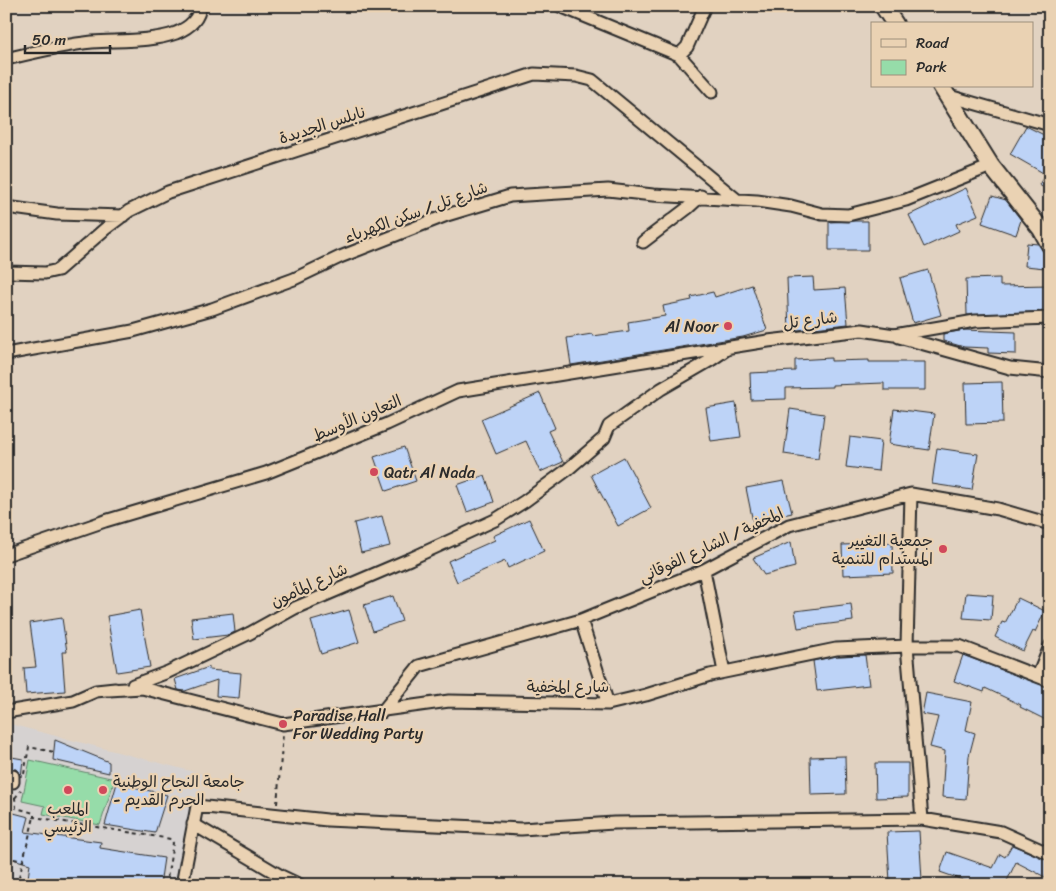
<svg xmlns="http://www.w3.org/2000/svg" width="1056" height="891" font-family="Sriracha,'Playpen Sans Arabic',sans-serif">
<rect width="100%" height="100%" fill="#e1d2c1"/>
<filter id="ink" filterUnits="userSpaceOnUse"><feTurbulence type="fractalNoise" baseFrequency=".02" numOctaves="2"/><feDisplacementMap in="SourceGraphic" scale="10" xChannelSelector="R" yChannelSelector="G"/><feConvolveMatrix kernelMatrix="1 2 1 2 8 2 1 2 1" color-interpolation-filters="sRGB"/></filter>
<g filter="url(#ink)">
<path fill="#d6d2d1" d="M6,723L202,774L184,885H6Z"/>
<path fill="#96dca9" stroke="#60846a" d="M30,760L115,779L100,825L43,814L45,806L22,801Z"/>
<path fill="#bdd3f7" stroke="#2b2b2b" d="M1026,126L1050,138V191L1039,185L1045,174L1010,154Z
M966,188L978,215L956,224L959,231L924,247L909,215Z
M992,196L1006,200L1021,220L1016,235L982,223Z
M853,221H868V250H829V222Z
M1027,243L1038,244L1046,254L1045,268L1025,266Z
M928,270L941,315L913,323L900,278Z
M813,277L814,290L845,288L848,324L789,331L787,278Z
M1000,278V286L1050,285V311L967,315L966,279Z
M752,285L767,330L743,337L571,365L567,338L592,334L593,336L629,331L628,322L665,316L663,306L692,300L691,297L713,292L715,297Z
M964,330L1016,332V354L988,353V348L964,347L943,341V334Z
M831,358V361L869,360V362H925V390H884V383L832,385V387L786,388V399L751,400L750,373L795,371V360Z
M1002,382L1003,423L966,424L965,383Z
M540,393L555,428L548,431L563,462L540,472L526,441L496,454L481,419Z
M736,403L741,437L711,441L706,408Z
M790,409L824,414L818,459L784,454Z
M894,409L934,414L929,450L889,444Z
M850,437L881,441L878,471L846,467Z
M404,447L416,481L386,491L374,457Z
M937,448L978,454L972,490L932,484Z
M624,457L651,508L618,526L591,475Z
M485,475L494,502L467,512L457,485Z
M784,481L792,513L753,522L746,488Z
M382,516L390,546L361,553L354,523Z
M529,519L544,551L508,568L505,561L457,582L448,561L495,540L493,536Z
M791,542L795,567L764,575L753,558Z
M892,543L893,573L843,575L842,545Z
M966,593L993,595L991,620L963,618Z
M393,596L402,621L373,631L364,605Z
M1018,598L1045,611L1035,632L1033,631L1023,651L995,637L1002,622L1005,623Z
M851,604L853,621L798,628L795,611Z
M140,610L150,667L117,672L107,616Z
M349,610L359,642L321,654L311,621Z
M233,613L235,632L228,635L194,639L191,618Z
M62,618L67,652H62L65,691L26,694L24,668L36,667L30,623Z
M865,655L869,685L817,691L813,661L837,656Z
M963,655L1050,688V722L1020,707L1021,705L985,688L984,692L954,681Z
M209,667V670L241,673L239,698L216,696L217,680L185,691L178,690L175,679Z
M926,693L972,702L966,730L975,733L969,756L966,799L942,797L945,751L930,747L938,717L922,714Z
M55,740L109,762V773L53,760Z
M6,756L23,759L21,777L16,769H10L6,773Z
M845,756L846,794L811,795L810,757Z
M875,763H908V797L876,798Z
M117,783L167,795L155,833L105,825Z
M6,811L29,817L25,832L101,842L100,848L164,858L160,885H27L30,864L6,857Z
M919,831L922,880L890,882L887,832Z
M1012,845L1050,861V868L1045,877L1016,862L1005,885H977L940,872L947,852L993,868L1000,854L1005,857Z"/>
<g fill="none" stroke-linecap="round" stroke-linejoin="round">
<defs>
<path id="street" d="M560,6L679,55L712,92
M679,55L687,47L705,6
M6,59C35,52 63,45 92,42C119,40 151,42 176,33C188,28 199,20 200,6
M949,96L1050,125
M6,207L57,214L123,216
M643,242L689,207L701,196
M6,272L45,273L58,270L105,229L129,211L168,192L534,74L576,76L592,80L736,199
M899,337L1010,368L1050,372
M6,354L133,331L212,309L294,279L340,257L447,215L510,196L608,190L653,195L757,201L791,206L822,214L848,215L906,200L991,166
M911,494L907,646L922,819
M6,555L105,521L266,473L387,424L458,391L768,341L862,330L894,335L975,321L1050,318
M704,570L724,672
M581,620L608,704
M1038,676L1050,646
M133,685L168,672L250,633L295,608L410,559L495,520L525,501L567,470L604,438L609,426L661,389L711,360L727,349
M109,690L142,688L283,724L449,701L608,704L646,695L710,675L836,649L907,646H959L1050,681
M6,712L73,701L96,691L115,689
M382,712L419,666L581,620L704,570L789,525L911,494L998,509L1050,524
M6,781L13,782V776
M193,824L281,876L300,885
M182,885L197,806L327,820L521,829L614,823L922,819L1001,832L1050,854"/>
<path id="secondary" d="M883,6L895,24
M941,86L991,166L1041,229L1050,245"/>
</defs>
<use href="#street" stroke="#2b2b2b" stroke-width="15"/>
<use href="#secondary" stroke="#2b2b2b" stroke-width="20"/>
<path stroke="#2b2b2b" stroke-width="2" stroke-dasharray="4 4" stroke-linecap="butt" d="M24,774L29,747L54,752
M6,796L15,798L16,808L34,813V817L171,839L173,843L166,885
M15,798L21,790
M277,804L283,734
M6,859L10,858L23,861
M17,885L34,817"/>
<use href="#street" stroke="#ead2b3" stroke-width="11"/>
<use href="#secondary" stroke="#ead2b3" stroke-width="16"/>
</g>
</g>
<g fill="#d1495b" stroke="#ead2b3" stroke-width="2">
<circle cx="728" cy="326" r="5"/>
<circle cx="374" cy="472" r="5"/>
<circle cx="943" cy="549" r="5"/>
<circle cx="283" cy="724" r="5"/>
<circle cx="68" cy="790" r="5"/>
<circle cx="103" cy="790" r="5"/>
</g>
<g text-anchor="middle" dominant-baseline="central" stroke-width="4.5" stroke-linejoin="round" paint-order="stroke">
<g font-size="16" fill="#2b2b2b" stroke="#ead2b3">
<text transform="translate(322 125) rotate(-18)">نابلس الجديدة</text>
<text transform="translate(416 212) rotate(-20)">شارع تل / سكن الكهرباء</text>
<text transform="translate(810 320) rotate(-7)">شارع تل</text>
<text transform="translate(357 418) rotate(-23)">التعاون الأوسط</text>
<text transform="translate(711 545) rotate(-25)">المخفية / الشارع الفوقاني</text>
<text transform="translate(309 585) rotate(-25)">شارع المأمون</text>
<text x="568" y="686">شارع المخفية</text>
</g>
<g font-size="16" fill="#2b2b2b" stroke="#ead2b3" text-anchor="start">
<text x="718" y="326" text-anchor="end">Al Noor</text>
<text x="384" y="472">Qatr Al Nada</text>
<text x="933" y="540" text-anchor="end">جمعية التغيير<tspan x="933" dy="18">المستدام للتنمية</tspan></text>
<text x="293" y="715">Paradise Hall<tspan x="293" dy="18">For Wedding Party</tspan></text>
<text x="113" y="781">جامعة النجاح الوطنية<tspan x="113" dy="18">- الحرم القديم</tspan></text>
<text x="68" y="808" text-anchor="middle">الملعب<tspan x="68" dy="18">الرئيسي</tspan></text>
</g>
</g>
<rect width="1056" height="891" fill="none" stroke="#ead2b3" stroke-width="25"/>
<rect x="12" y="12" width="1031" height="866" fill="none" stroke="#2b2b2b" stroke-width="2" filter="url(#ink)"/>
<rect x="871" y="22" width="162" height="65" fill="#ead2b3" stroke="#9e8f7d"/>
<rect x="881" y="39" width="25" height="8" fill="#ead2b3" stroke="#9e8f7d"/>
<text x="916" y="48" font-size="15" fill="#2b2b2b">Road</text>
<rect x="881" y="60" width="25" height="15" fill="#96dca9" stroke="#9e8f7d"/>
<text x="916" y="72" font-size="15" fill="#2b2b2b">Park</text>
<path d="M25 45v8h85v-8" fill="none" stroke="#2b2b2b" stroke-width="2.5"/>
<text x="32" y="45" font-size="15" fill="#2b2b2b" stroke="#ead2b3" stroke-width="4" paint-order="stroke">50 m</text>
</svg>
